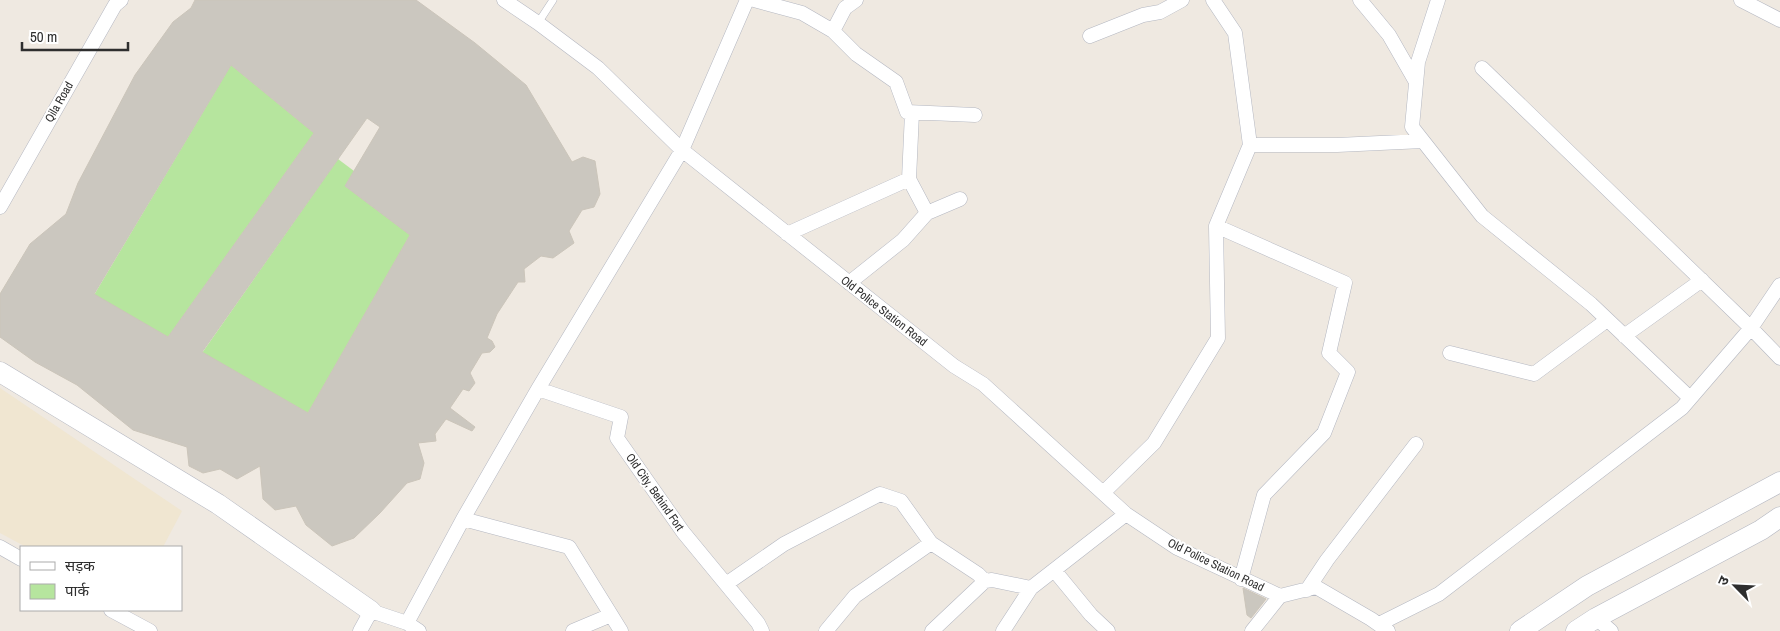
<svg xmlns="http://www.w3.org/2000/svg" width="1780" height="631" font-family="'Archivo Narrow','Noto Sans Devanagari',sans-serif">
<rect width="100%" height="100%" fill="#efe9e1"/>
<path fill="#f0e6d1" d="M0,388L182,511L163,547H26L0,533Z"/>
<path fill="#b6e59e" d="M231,65L314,133L168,337L94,295Z
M338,159L354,171L345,186L410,235L308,413L202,353Z"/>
<path fill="#cbc7bf" stroke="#cbc5ba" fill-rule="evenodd" d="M195,0H416L475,43L526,85L572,162L583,157L595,161L600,194L594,207L582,210L569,231L574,243L553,258L541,256L524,269L525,282H518L497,314L487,338L492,341L495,347L490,352L482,353L470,373L475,383L469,391L463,389L450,408L475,427L472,431L446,419L435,434L436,441L418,443L424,463L420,479L407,483L380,513L354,538L332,546L306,525L296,506L275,510L263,499L260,466L237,479L220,469L203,473L189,466L187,447L133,430L77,385L35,362L0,337V294L30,244L66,214L78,183L135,75L173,22L191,8ZM231,65L314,133L168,337L94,294ZM367,118L380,127L345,186L410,235L308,413L202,352Z
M1243,588L1266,599L1251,618L1247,615Z"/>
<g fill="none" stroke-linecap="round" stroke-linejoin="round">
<defs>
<path id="lane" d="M538,23L553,0"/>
<path id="street" d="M504,0L538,23L598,68L682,150L954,366L983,384L1126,514L1177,548L1280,596
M754,0L802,13L833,31L856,54L896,82L907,112L975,115
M1360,0L1389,35L1416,82
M1438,0L1418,62L1412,127L1482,216L1591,304L1690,398
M1741,0L1780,20
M833,31L845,8L856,0
M1090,36L1143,15L1160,12L1182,0
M1482,68L1751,328L1780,358
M1250,145H1337L1423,141
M909,179L912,113
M0,207L115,5L121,0
M1216,226L1345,283L1329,353L1348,372L1324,433L1264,495L1241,579
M787,234L909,179L927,213
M849,283L903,240L927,213L960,199
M1624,336L1702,280
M1450,353L1534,374L1607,320
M538,389L621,417L617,438L683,532L758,623L762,631
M1103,493L1154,443L1218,338L1216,226L1250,145L1235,33L1213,0
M463,519L569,547L621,631
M0,547L21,559
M1054,570L1091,615L1108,631
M726,584L784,544L880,494L901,501L931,543L978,574L985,581L992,580L1031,588
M1307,590L1327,560L1416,444
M111,610L150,631
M1596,618L1611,631
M407,623L463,519L538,389L682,150L747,0
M1379,624L1439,594L1682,408L1751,328L1780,285
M360,631L371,611L407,623L419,631
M573,631L611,615
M826,631L855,596L931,543
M932,631L985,581
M1003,631L1031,588L1126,514
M1252,631L1280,596L1316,587L1371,619L1388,631"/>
<path id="secondary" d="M0,372L218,504L371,611
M1520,631L1587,586L1780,482
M1576,631L1596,618L1761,530L1780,517"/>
</defs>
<use href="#lane" stroke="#b4b7c1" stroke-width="8"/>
<use href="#street" stroke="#b4b7c1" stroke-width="15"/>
<use href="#secondary" stroke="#b4b7c1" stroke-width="21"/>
<use href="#lane" stroke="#fff" stroke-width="7"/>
<use href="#street" stroke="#fff" stroke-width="14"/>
<use href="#secondary" stroke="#fff" stroke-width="20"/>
</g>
<g text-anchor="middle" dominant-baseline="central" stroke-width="4" stroke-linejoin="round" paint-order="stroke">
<g font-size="12" fill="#2e2e2e" stroke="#fff">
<text transform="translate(59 102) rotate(-60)">Qila Road</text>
<text transform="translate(884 311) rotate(38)">Old Police Station Road</text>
<text transform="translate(655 492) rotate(55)">Old City, Behind Fort</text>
<text transform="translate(1216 565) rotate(26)">Old Police Station Road</text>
</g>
</g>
<rect x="20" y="546" width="162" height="65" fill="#ffffff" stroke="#ababab"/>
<rect x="30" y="562" width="25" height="8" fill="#ffffff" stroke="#ababab"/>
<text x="65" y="571" font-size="15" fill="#2e2e2e">सड़क</text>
<rect x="30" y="584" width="25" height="15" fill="#b6e59e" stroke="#ababab"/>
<text x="65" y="596" font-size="15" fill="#2e2e2e">पार्क</text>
<g transform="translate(1735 586) rotate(294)" stroke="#ffffff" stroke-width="4" paint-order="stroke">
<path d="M0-4L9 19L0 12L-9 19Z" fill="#2e2e2e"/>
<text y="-8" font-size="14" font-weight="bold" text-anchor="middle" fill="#2e2e2e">उ</text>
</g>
<path d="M22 42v8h106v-8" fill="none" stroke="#2e2e2e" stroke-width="2.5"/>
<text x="30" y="42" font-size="15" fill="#2e2e2e" stroke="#ffffff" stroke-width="4" paint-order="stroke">50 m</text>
</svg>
